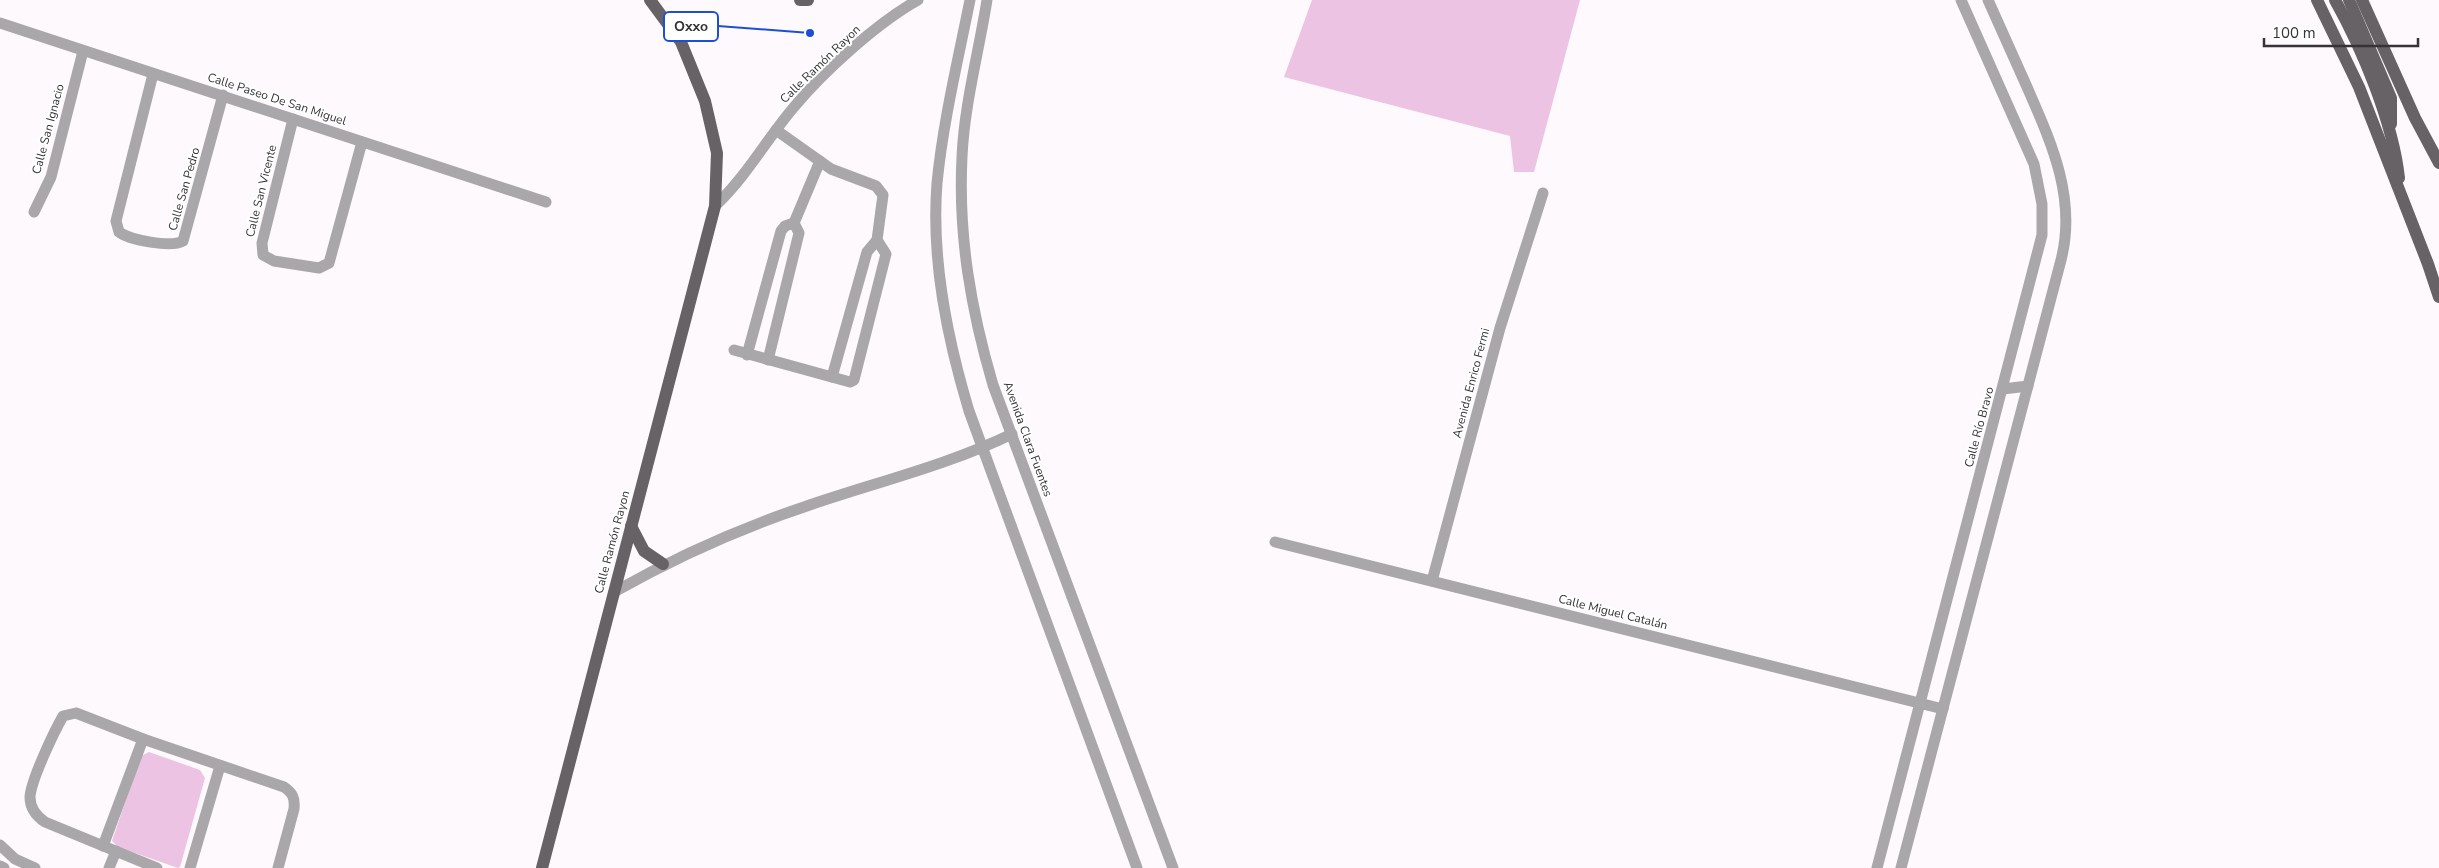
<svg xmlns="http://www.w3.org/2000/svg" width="2439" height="868" viewBox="0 0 2439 868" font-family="'Nunito Sans',sans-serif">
	<rect width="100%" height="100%" fill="#fef9fd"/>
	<g fill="#edc3e3">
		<path d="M1312,0H1580L1534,172H1514L1510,136L1284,77Z"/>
		<path d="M149,752L200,770L205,778L180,867L178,868L118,847L112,841L141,756Z"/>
	</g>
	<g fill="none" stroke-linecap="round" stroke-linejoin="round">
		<g stroke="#a9a7a9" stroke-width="11">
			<path d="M970,0C958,60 943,122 937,183C931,260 947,338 969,411L1137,868"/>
			<path d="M987,0C979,51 964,106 962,157C958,236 971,310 993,385L1173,868"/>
			<path d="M0,23L546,202"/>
			<path d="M153,74L116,221L119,232C130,240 171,248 183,241L223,95"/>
			<path d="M293,119L262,243L263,255L274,261L319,268L329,263L362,142"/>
			<path d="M776,130L831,169L876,186L883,195L877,240L867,252L832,377"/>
			<path d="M715,206C746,177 766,140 794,107C824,71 877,23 918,0"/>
			<path d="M34,212L51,177L83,51"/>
			<path d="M794,223L820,161"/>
			<path d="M734,350L850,382L854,380L886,254L877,240"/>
			<path d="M747,355L781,231L785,226L794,223"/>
			<path d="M768,360L799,233L794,223"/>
			<path d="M2003,389L2028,386"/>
			<path d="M1275,542L1943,709"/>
			<path d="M1432,581L1500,328L1543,193"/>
			<path d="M614,592C674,558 738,529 804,507C873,483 946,466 1012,434"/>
			<path d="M0,845L15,859L35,868"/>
			<path d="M103,846L143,739"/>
			<path d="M0,866L4,868"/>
			<path d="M109,868L116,851"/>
			<path d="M157,868L45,822C36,816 30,808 30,797C31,780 54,732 63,716L76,713L143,739L284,787C293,793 295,798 294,809L278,868"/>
			<path d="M190,868L220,766"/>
			<path d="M1877,868L2042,235V204L2034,164L1961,0"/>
			<path d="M1901,868L2061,260C2077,198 2051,142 2027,87C2014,58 2001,29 1988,0"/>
		</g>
		<g stroke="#666265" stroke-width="12">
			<path d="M800,0H808"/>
			<path d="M2317,0L2359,87L2428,264L2439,297"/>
			<path d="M2335,0C2362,48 2393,122 2399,178"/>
			<path d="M2349,0L2391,98V124"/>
			<path d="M2362,0L2415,118L2439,163"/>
			<path d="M631,526L644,551L663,564"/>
			<path d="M542,868L715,206L717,153L705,101L681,42L650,0"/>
		</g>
	</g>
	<g text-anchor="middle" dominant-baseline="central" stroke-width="4" stroke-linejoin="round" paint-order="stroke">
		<g font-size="12" fill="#353334" stroke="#fff">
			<text transform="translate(820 64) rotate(-44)">Calle Ramón Rayon</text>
			<text transform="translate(277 99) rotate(18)">Calle Paseo De San Miguel</text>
			<text transform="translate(48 129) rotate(-75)">Calle San Ignacio</text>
			<text transform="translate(184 189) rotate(-74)">Calle San Pedro</text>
			<text transform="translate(261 191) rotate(-76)">Calle San Vicente</text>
			<text transform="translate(1471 383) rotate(-75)">Avenida Enrico Fermi</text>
			<text transform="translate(1979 427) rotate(-75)">Calle Río Bravo</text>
			<text transform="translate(1028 439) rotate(70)">Avenida Clara Fuentes</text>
			<text transform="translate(612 542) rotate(-75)">Calle Ramón Rayon</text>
			<text transform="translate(1613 612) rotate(14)">Calle Miguel Catalán</text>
		</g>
	</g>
	<path fill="none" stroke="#1d4ed8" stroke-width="2" d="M810 33L718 26"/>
	<circle fill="#1d4ed8" stroke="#fff" stroke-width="2" cx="810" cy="33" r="5"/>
	<rect fill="#fff" stroke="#1d4ed8" stroke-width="2" x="664" y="12" width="54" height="29" rx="5"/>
	<g font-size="14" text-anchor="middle" font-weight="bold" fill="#353334">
		<text x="691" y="31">Oxxo</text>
	</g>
	<path d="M2264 38v8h154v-8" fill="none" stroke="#353334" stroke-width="2.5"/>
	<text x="2272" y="38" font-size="15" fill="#353334" stroke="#ffffff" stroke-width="4" paint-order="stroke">100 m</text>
</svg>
